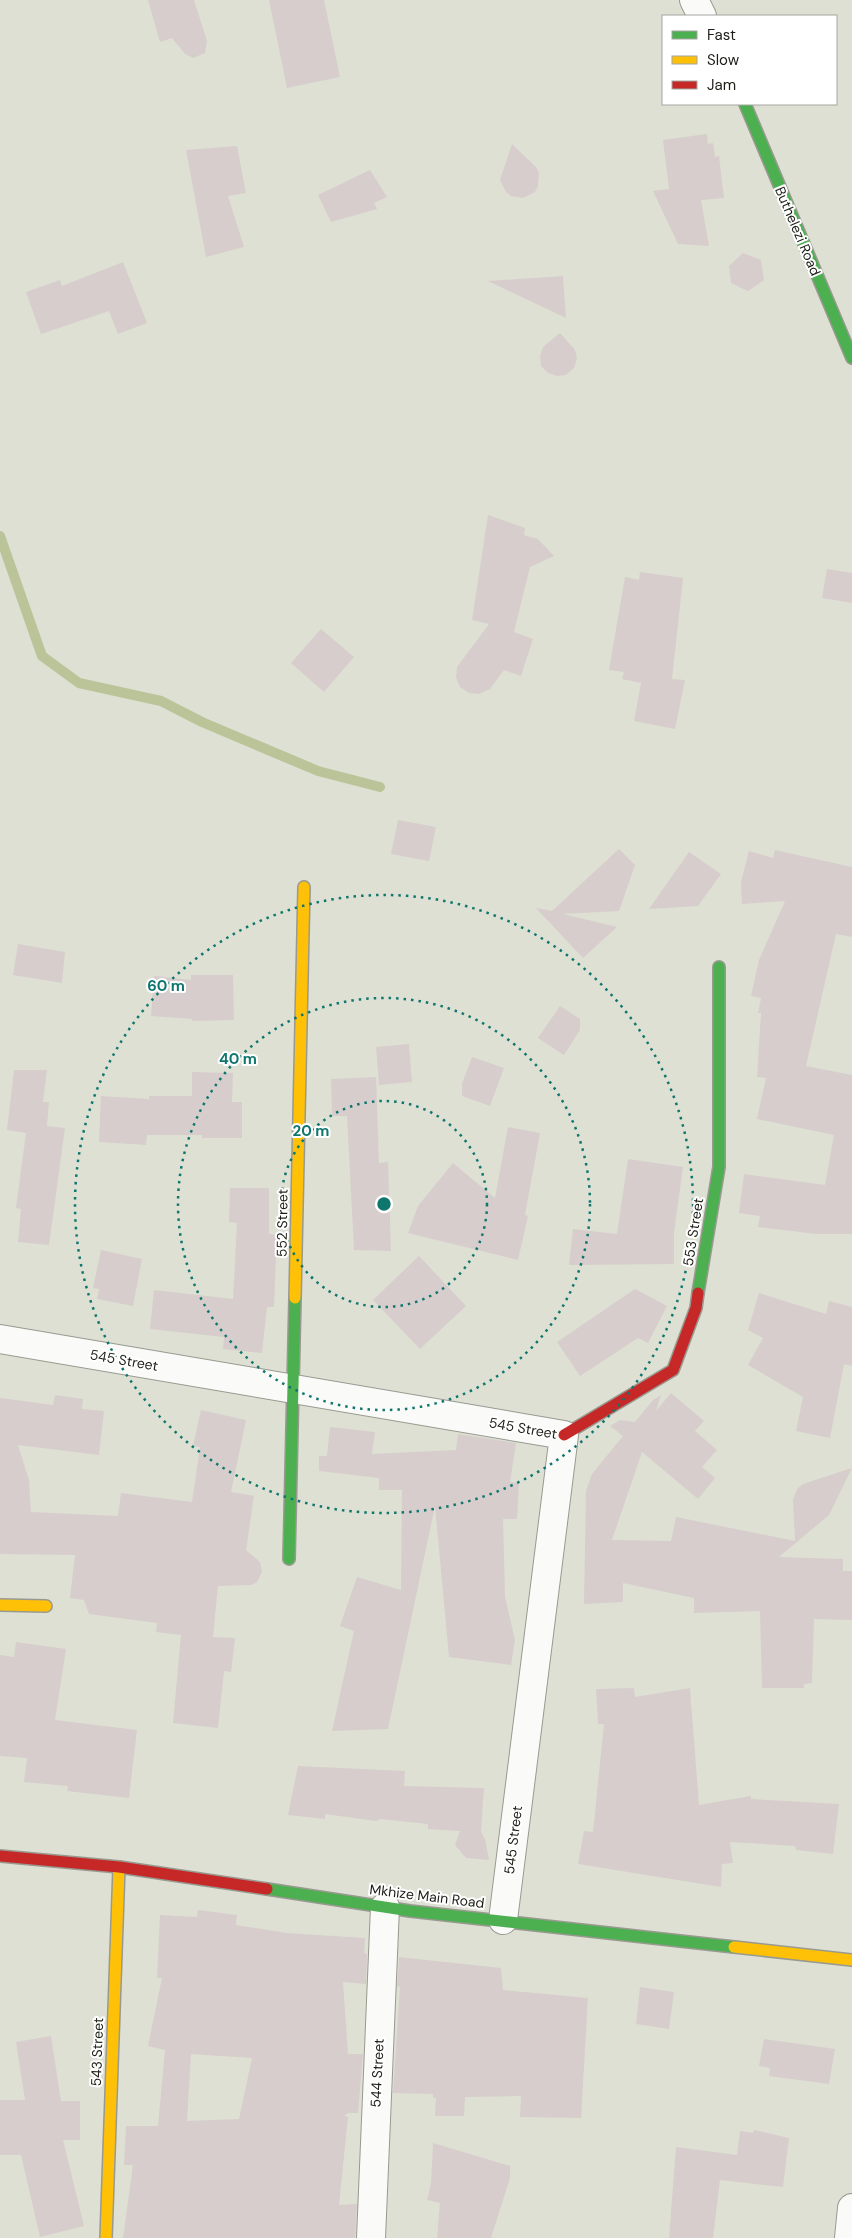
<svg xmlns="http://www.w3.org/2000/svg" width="852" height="2238" viewBox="0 0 852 2238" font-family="'DM Sans',sans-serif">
	<rect width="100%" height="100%" fill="#dee0d4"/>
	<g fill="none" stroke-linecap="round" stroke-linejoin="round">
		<path stroke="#bbc498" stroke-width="10" d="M0,536L42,656L79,683L161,701L202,722L318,771L380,787"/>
	</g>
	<g fill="#d7cdcc" fill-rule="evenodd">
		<path d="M148,0H194L207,41L205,53L193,58L185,54L172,38L160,42Z"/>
		<path d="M269,0H324L340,77L287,88Z"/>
		<path d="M707,134L708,144L713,143L715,157L719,156L724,198L701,200L709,246L678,244L653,191L669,189L663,140Z"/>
		<path d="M512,144L536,167L539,173L538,186L535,192L523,198L511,196L506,192L500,180Z"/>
		<path d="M237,146L246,193L228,196L244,247L206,257L186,150Z"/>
		<path d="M370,170L387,197L374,203L377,209L331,222L318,195Z"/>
		<path d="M743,253L761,260L764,280L748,291L731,283L729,266Z"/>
		<path d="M123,262L147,323L118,334L109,311L41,334L26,292L60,280L62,286Z"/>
		<path d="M563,276L566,318L488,281Z"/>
		<path d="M560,333L575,350L577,359L574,368L566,375L557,376L548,373L541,366L540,356L543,347Z"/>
		<path d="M488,515L525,528L524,535L538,539L554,556L530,567L514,632L533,639L521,676L504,670L490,689L479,694L469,693L460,687L456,677L457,667L489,624L472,620Z"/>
		<path d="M827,569L852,573V603L822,598Z"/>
		<path d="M640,572L683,578L672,679L685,680L675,729L634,721L641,683L622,679L624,672L609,670L625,577L639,580Z"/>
		<path d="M321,629L354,657L324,692L291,663Z"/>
		<path d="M398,820L436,827L429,861L391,854Z"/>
		<path d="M619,849L635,865L619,911L563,914L617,927L583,958L536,908L552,911Z"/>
		<path d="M775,850L852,867V937L836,934L806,1066L852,1075V1234H816L758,1227L760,1216L739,1213L744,1174L825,1185L834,1135L757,1119L766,1078L757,1077L761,1013H758L761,998L751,996L759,960L785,901L742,904L741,882L749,851L773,858Z"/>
		<path d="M689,852L721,874L698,906L649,909Z"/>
		<path d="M18,944L65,952L62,983L13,975Z"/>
		<path d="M191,975H233L234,1020L192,1021V1019L151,1016L154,976L191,980Z"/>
		<path d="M560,1006L580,1019V1030L564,1055L538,1038Z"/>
		<path d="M409,1044L412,1082L379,1085L376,1047Z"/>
		<path d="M472,1057L504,1068L490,1106L462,1096V1084Z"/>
		<path d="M14,1070H47L43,1102H49L47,1126L65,1128L49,1245L18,1242L21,1209L16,1208L26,1133L7,1130Z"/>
		<path d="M192,1072L233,1073L232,1102H242V1138H202V1135H147L146,1145L99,1142L101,1096L149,1099V1096H192Z"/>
		<path d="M376,1077L379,1163L388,1162L391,1251L354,1250L347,1116H332L331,1079Z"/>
		<path d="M508,1127L540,1133L525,1215L528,1216L518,1260L408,1233L418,1206L453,1163L495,1198Z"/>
		<path d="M628,1159L683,1167L674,1232V1264L569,1265L573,1229L617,1234Z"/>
		<path d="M230,1188H269V1234L277,1235L274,1307H267L262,1353L223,1349L224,1337L150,1329L154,1290L233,1299L237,1223L229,1222Z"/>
		<path d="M101,1250L142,1259L133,1306L97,1299L99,1289L93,1288Z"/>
		<path d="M419,1256L466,1306L420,1349L373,1300Z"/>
		<path d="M635,1289L667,1306L648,1343L638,1338L580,1376L557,1342Z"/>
		<path d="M759,1293L826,1314L829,1301L852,1307V1366L844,1364L830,1438L796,1431L803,1397L748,1365L763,1338L748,1330Z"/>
		<path d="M671,1393L704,1421L695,1431L717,1450L702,1467L715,1478L698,1499L642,1452L612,1540L671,1541L676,1517L795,1541L793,1500L797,1489L803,1484L852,1468L829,1515L779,1557L843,1559V1571H852V1620L814,1619L812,1683L804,1684V1688H762L760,1611L694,1613V1598L623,1583V1602L584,1604L586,1491L592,1474L623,1436L610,1426L620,1420L635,1422L653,1400L661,1395L656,1411Z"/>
		<path d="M55,1395L83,1399L82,1409L104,1411L99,1455L18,1445L29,1480L31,1512L118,1516L121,1493L192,1502L200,1447L193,1446L201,1410L246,1420L231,1492L254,1496L246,1550L260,1562L262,1572L257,1582L252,1585L218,1586L213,1637L235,1638L231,1672L224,1671L218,1728L173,1723L181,1635L156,1632L157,1623L89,1614L84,1600L70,1598L75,1555L0,1554V1398L53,1405Z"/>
		<path d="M330,1427L375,1432L372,1454L456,1450L458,1434L516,1443L510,1482L519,1483L517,1519H503L505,1597L515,1640L511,1665L449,1657L435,1506L388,1729L332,1731L354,1631L340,1626L357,1577L401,1590L402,1490H379V1478L319,1471V1456H327Z"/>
		<path d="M16,1642L66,1649L55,1720L137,1730L129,1798L67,1791L68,1786L24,1782L27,1758L0,1756V1655L14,1657Z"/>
		<path d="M634,1688L635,1697L690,1688L699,1805L751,1796V1799L839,1804L833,1854L796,1850L795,1846L730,1842L733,1863L722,1864L721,1887L578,1864L584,1831L593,1832L604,1724H598L596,1689Z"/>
		<path d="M298,1766L405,1771L404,1786L484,1788L481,1832L485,1839L489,1860L466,1858L455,1845L460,1831L428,1829V1824L380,1819L376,1821L325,1814V1819L288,1815Z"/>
		<path d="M198,1910L237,1915L236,1925L287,1933L365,1938L364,1953L367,1954L366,1984L343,1982L348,2054H363L358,2113H348L344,2116L348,2117L339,2205L357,2204L355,2238H123L133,2165H124L126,2126H158L165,2050L148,2046L162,1978H157L160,1915L197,1917ZM191,2054L252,2058L239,2119L187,2121Z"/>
		<path d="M399,1957L501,1968L503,1990L588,1998L581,2118L520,2117L521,2096L465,2097L464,2116H435L436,2098H433V2094L393,2093L400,1987L397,1986Z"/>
		<path d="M640,1987L674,1992L669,2029L636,2024Z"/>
		<path d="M51,2036L61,2101H80V2140H63L84,2226L40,2237L21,2155H0V2100H25L16,2042Z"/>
		<path d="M764,2039L835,2049L829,2084L769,2076L770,2068L759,2066Z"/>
		<path d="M754,2130L789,2138L783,2187L720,2180L713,2238H669L676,2147L737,2155L740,2131L753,2133Z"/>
		<path d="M433,2143L510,2166V2178L491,2238H437L440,2203L427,2200L431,2183Z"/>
	</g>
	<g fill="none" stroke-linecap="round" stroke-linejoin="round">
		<defs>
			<g id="street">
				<path d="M694,0L702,16"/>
				<path d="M0,1339L564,1435L503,1920"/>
				<path d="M371,2238L385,1907"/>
				<path d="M849,2238L852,2208"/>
			</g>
			<g id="fast">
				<path d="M745,104L852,358"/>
				<path d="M698,1293L719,1167V967"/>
				<path d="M289,1559L295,1298"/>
				<path d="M267,1889L410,1911L734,1947"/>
			</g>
			<g id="slow">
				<path d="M295,1298L304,887"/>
				<path d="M0,1605L46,1606"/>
				<path d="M734,1947L852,1960"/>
				<path d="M106,2238L119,1867"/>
			</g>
			<g id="jam">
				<path d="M564,1435L673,1370L696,1308L698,1293"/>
				<path d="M0,1856L119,1867L267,1889"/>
			</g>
		</defs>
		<use href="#street" stroke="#989a90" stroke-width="30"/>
		<use href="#fast" stroke="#989a90" stroke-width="14"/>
		<use href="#slow" stroke="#989a90" stroke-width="14"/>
		<use href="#jam" stroke="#989a90" stroke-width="14"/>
		<use href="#street" stroke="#fafaf9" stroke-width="28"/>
		<use href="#fast" stroke="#4caf50" stroke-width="11"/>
		<use href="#slow" stroke="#ffc107" stroke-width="11"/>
		<use href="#jam" stroke="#c62828" stroke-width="11"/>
	</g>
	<g fill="none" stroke="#0f766e" stroke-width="2.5" stroke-dasharray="2.5 5">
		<circle cx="384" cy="1204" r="103"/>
		<circle cx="384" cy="1204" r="206"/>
		<circle cx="384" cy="1204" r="309"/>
	</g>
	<g text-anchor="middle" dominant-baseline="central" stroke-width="4" stroke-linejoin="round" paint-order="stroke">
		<g font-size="14" fill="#1c1e15" stroke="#fff">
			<text transform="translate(798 231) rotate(67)">Buthelezi Road</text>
			<text transform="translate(282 1223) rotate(-89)">552 Street</text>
			<text transform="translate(693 1232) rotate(-81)">553 Street</text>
			<text transform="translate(124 1360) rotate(10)">545 Street</text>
			<text transform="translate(523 1428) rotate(10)">545 Street</text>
			<text transform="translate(513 1840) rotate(-83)">545 Street</text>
			<text transform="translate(427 1896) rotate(7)">Mkhize Main Road</text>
			<text transform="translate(97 2052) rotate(-88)">543 Street</text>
			<text transform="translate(377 2073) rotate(-87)">544 Street</text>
		</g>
	</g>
	<circle cx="384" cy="1204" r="8" fill="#0f766e" stroke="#fff" stroke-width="2.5"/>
	<g font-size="15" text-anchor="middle" font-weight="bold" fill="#0f766e" stroke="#fff" stroke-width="4" stroke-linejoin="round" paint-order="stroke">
		<text x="166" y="991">60 m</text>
		<text x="238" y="1064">40 m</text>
		<text x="311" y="1136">20 m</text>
	</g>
	<rect x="662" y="15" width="175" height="90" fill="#ffffff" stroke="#a4a5a1"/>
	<rect x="672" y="31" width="25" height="8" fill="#4caf50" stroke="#a4a5a1"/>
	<text x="707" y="40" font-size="15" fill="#1c1e15">Fast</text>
	<rect x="672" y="56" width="25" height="8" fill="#ffc107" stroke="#a4a5a1"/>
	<text x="707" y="65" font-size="15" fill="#1c1e15">Slow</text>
	<rect x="672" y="81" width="25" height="8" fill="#c62828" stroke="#a4a5a1"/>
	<text x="707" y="90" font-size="15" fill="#1c1e15">Jam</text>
</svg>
